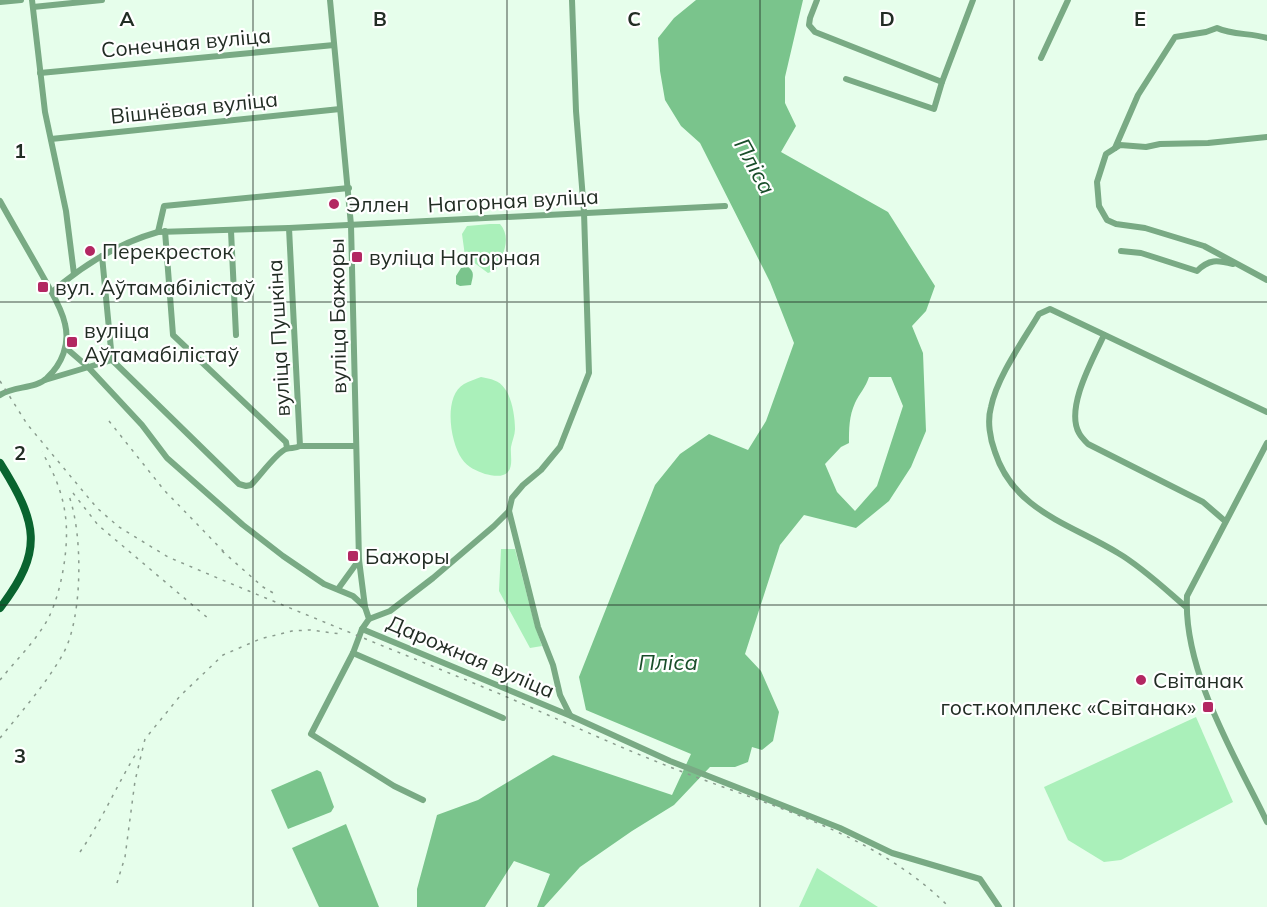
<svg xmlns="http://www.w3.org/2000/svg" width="1267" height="907" viewBox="0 0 1267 907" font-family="Mulish,sans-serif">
	<rect width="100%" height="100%" fill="#e6feeb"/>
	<g fill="#aaf0ba">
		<path d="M490,224H500C512,238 503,255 496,270L488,273L465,256L462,234L467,226Z"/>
		<path d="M481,377C491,379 499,380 505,389C512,398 515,417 515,429C515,435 512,441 511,447C510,456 515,471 503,475C498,477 490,475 485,474C477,471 467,467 462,459C450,442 443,396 464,384C469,381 476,379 481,377Z"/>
		<path d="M501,549H515L535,626L542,646L530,648L499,591Z"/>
		<path d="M1196,717L1233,802L1121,860L1104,862L1068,840L1044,787Z"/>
		<path d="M817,868L878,907H799Z"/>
	</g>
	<g fill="#7ac48c" fill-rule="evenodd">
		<path d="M696,0H803L785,77V103L796,126L781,152L888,212L935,286L926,311L912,326L923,353L926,431L911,467L889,501L856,528L804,515L780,545L745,654L761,671L779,712L773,741L762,750L752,747L748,762L735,767H710L674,805L632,831L580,867L544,907H537L550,874L514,861L485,907H417V889L437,815L478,800L553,755L672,795L691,754L586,710L579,677L655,485L680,454L709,434L748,450L766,421L794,343L770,282L700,143L681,126L665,100L660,71L658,38L674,18ZM869,377H891L903,406L877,486L855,511L837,492L825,464L841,447L849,443C849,429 849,416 855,403C859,394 866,387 869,377Z"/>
		<path d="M468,267C475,272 473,276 471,285L460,286L456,284V276L461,268Z"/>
		<path d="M317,770L321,772L334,807L331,812L288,829L271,790Z"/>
		<path d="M346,824L379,907H319L292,848Z"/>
	</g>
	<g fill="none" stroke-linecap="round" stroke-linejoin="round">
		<g stroke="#79aa84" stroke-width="6">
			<path d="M32,0L45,112L66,211L74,274"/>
			<path d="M330,0L351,225L359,560L365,607"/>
			<path d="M817,0L810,18L809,25L815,32L942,82"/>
			<path d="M0,2L21,0"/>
			<path d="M33,7L102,0"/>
			<path d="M1041,58L1068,0"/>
			<path d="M40,73L334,45"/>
			<path d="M846,79L934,109L942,82L973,0"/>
			<path d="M1267,137L1208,143L1160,144L1146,147L1120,145L1106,154L1097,182L1099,206L1107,220L1116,224L1145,228L1204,246L1267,280"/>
			<path d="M51,139L340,109"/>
			<path d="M1115,148L1138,95L1175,37L1206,32L1217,28C1232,35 1251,33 1267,38"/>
			<path d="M0,201C15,228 31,255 46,282C53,295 62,309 65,324C70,344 62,364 47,378C36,389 13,386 0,395"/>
			<path d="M289,228L300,446"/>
			<path d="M165,231L173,335L286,442L287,448"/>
			<path d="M231,231L236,335"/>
			<path d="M158,232L164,206L349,188"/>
			<path d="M1121,251L1141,253L1197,271C1209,259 1217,260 1233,264"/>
			<path d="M102,256L112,360L239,484L246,486L251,485C259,477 277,452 286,449C291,447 295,449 300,446H355"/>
			<path d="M52,292C82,266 119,243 158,232L289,228L725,206"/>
			<path d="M1104,335C1093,359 1065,408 1079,433C1081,437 1085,441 1088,444L1203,502L1225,521"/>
			<path d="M66,348L88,367L142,425L167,458L243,525L283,556L324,584L353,596L365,607L369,619L362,629L571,716L670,761L840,828L892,853L980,879L999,907"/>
			<path d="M45,380L112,360"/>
			<path d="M1267,443L1187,596C1183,671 1235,756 1267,822"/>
			<path d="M509,511L538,627L553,665L560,695L570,715"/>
			<path d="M338,589L359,560"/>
			<path d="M1186,607C1165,589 1142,567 1118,553C1071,524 1014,511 995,452C990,439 987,421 991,407C997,377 1023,341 1039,314L1050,309L1267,412"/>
			<path d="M369,619L390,611L433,578L494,526L509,511L512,498L523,485L541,470L560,447L589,373L584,212L576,111L572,0"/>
			<path d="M362,629L353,653L311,734L394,786L423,800"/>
			<path d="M353,653L503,718"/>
		</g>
		<path stroke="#09642f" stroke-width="8" d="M0,463C37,522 45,550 0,608"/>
		<g stroke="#8a9c8e" stroke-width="1.5" stroke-dasharray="3 6" stroke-linecap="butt">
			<path d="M0,381L27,424L97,508L119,527L168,557C278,604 389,648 500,694C558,719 616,746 675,769C769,806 876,833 949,907"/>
			<path d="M109,421L164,490L227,555"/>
			<path d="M73,493L98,525L209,619"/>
			<path d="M222,551L263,587L275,594"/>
			<path d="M0,680C16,660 37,640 49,617C62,590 70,543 65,513C62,491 53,471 42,452"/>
			<path d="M0,738C22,711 46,684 63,654C83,618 83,534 69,496"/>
			<path d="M80,852C103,819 118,782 139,749"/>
			<path d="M117,883L125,857L135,781L145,739L180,696L223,655L260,639L292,631L310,630L341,634"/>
		</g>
	</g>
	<path fill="none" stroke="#222d24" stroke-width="1.5" stroke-opacity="0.55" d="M253,0V907M507,0V907M760,0V907M1014,0V907M0,302H1267M0,605H1267"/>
	<g fill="#b32762" stroke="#fff" stroke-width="2">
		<circle cx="334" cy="204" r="6"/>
		<circle cx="90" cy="251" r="6"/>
		<rect x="351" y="251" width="12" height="12" rx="3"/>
		<rect x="37" y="281" width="12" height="12" rx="3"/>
		<rect x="66" y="336" width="12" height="12" rx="3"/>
		<rect x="347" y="550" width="12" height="12" rx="3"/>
		<circle cx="1141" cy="680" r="6"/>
		<rect x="1202" y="701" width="12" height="12" rx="3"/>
	</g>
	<g text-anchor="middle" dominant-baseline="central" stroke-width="4.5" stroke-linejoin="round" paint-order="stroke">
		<g font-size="21" fill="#222d24" stroke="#fff">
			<text transform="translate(186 42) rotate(-5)">Сонечная вуліца</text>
			<text transform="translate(194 107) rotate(-6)">Вішнёвая вуліца</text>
			<text transform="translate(513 200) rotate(-3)">Нагорная вуліца</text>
			<text transform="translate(337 316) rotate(-91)">вуліца Бажоры</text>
			<text transform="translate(278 338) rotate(-93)">вуліца Пушкіна</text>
			<text transform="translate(471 656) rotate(23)">Дарожная вуліца</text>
		</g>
		<g font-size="21" fill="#222d24" stroke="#fff" text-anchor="start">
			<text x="346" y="204">Эллен</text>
			<text x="102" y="251">Перекресток</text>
			<text x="369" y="257">вуліца Нагорная</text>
			<text x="55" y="287">вул. Аўтамабілістаў</text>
			<text x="84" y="330">вуліца<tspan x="84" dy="24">Аўтамабілістаў</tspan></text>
			<text x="365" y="556">Бажоры</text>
			<text x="1153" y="680">Світанак</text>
			<text x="1196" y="707" text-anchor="end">гост.комплекс «Світанак»</text>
		</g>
		<g font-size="22" font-style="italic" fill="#194e2a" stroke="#fff">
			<text transform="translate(755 166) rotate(61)">Пліса</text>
			<text x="668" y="662">Пліса</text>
		</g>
	</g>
	<g font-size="20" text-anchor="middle" font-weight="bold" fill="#222d24" stroke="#fff" stroke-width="4.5" stroke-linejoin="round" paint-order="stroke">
		<text x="127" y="26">A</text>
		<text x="380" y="26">B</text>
		<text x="634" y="26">C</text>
		<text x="887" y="26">D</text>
		<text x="1140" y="26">E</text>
		<text x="20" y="158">1</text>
		<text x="20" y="460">2</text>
		<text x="20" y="763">3</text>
	</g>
</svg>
